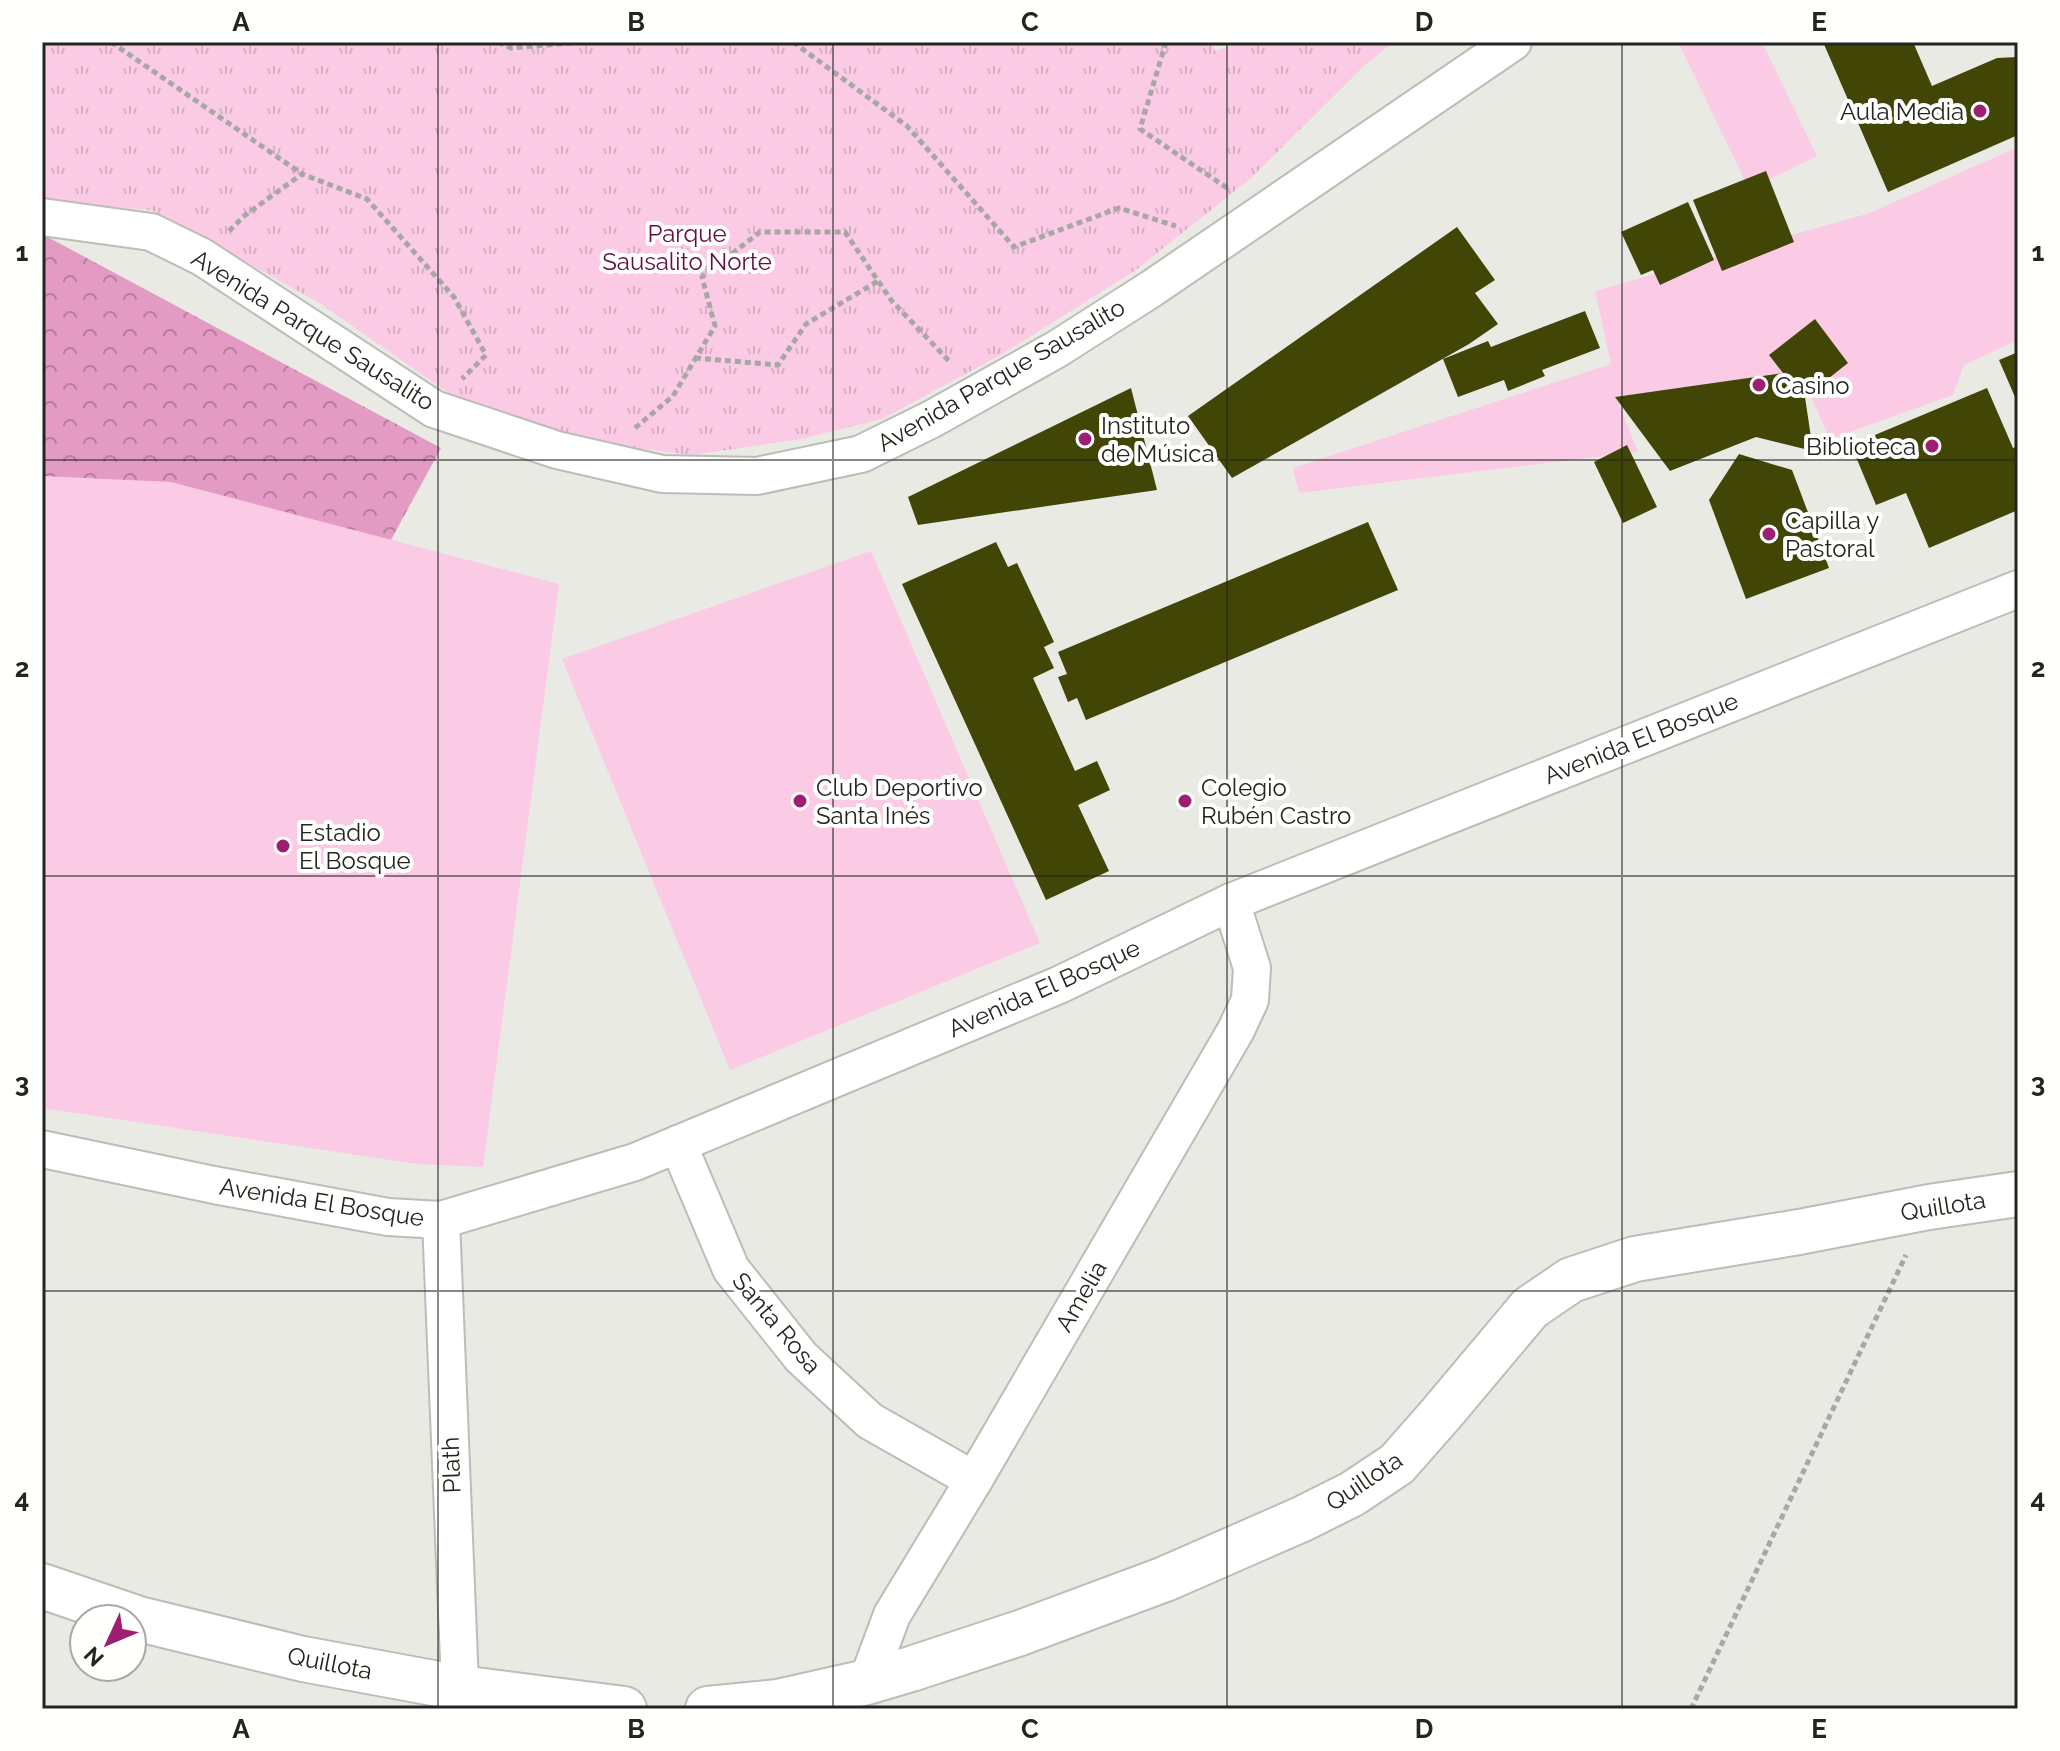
<svg xmlns="http://www.w3.org/2000/svg" width="2060" height="1751" viewBox="0 0 2060 1751" font-family="Raleway,sans-serif">
	<defs>
		<pattern id="grass-tufts" width="24" height="20" patternUnits="userSpaceOnUse" patternTransform="scale(2)"><rect width="24" height="20" fill="#fbcbe5"/><path d="M3 7l-1-3M5 7V3M7 7l1-3M15 17l-1-3M17 17v-4M19 17l1-3" fill="none" stroke="#d7aec4"/></pattern>
		<pattern id="forest-crowns" width="20" height="18" patternUnits="userSpaceOnUse" patternTransform="scale(2)"><rect width="20" height="18" fill="#e39ac3"/><path d="M2 6a3 3 0 1 1 6 0M12 15a3 3 0 1 1 6 0" fill="none" stroke="#b87d9e"/></pattern>
	</defs>
	<rect width="100%" height="100%" fill="#e9eae4"/>
	<path fill="url(#grass-tufts)" d="M42,42H1212L1215,51L1243,42H1393L1364,66L1252,177L1136,270L1004,353L882,419L801,439L693,455L560,439L447,392L318,302L151,210L42,202Z"/>
	<path fill="url(#forest-crowns)" d="M42,234L441,448L362,593L42,529Z"/>
	<g fill="#fbcbe5">
		<path d="M1683,42H1762L1817,156L1749,189L1679,44Z"/>
		<path d="M2018,147V340L1964,365L1953,395L1830,439L1803,379L1616,396L1638,452L1299,493L1293,468L1611,364L1595,291L1870,213Z"/>
		<path d="M42,476L171,482L559,584L483,1167L417,1164L42,1108Z"/>
		<path d="M871,551L1040,943L730,1070L562,659Z"/>
	</g>
	<g fill="#414505">
		<path d="M1823,42H1913L1932,86L1997,58L2018,57V135L1888,192Z"/>
		<path d="M1766,171L1794,242L1722,271L1693,200Z"/>
		<path d="M1688,202L1714,260L1660,285L1653,270L1641,275L1621,232Z"/>
		<path d="M1457,227L1495,280L1475,293L1498,324L1469,344L1232,478L1188,416Z"/>
		<path d="M1585,311L1600,348L1542,370L1545,376L1508,391L1504,380L1458,397L1443,359L1488,341L1491,347Z"/>
		<path d="M1815,319L1848,363L1805,397L1813,451L1756,437L1670,471L1615,397L1783,373L1769,355Z"/>
		<path d="M2018,352V404L1999,360Z"/>
		<path d="M1131,388L1157,490L918,525L908,497Z"/>
		<path d="M1987,388L2013,448L2018,446V510L1929,548L1906,493L1876,505L1851,445Z"/>
		<path d="M1627,445L1657,507L1623,523L1594,462Z"/>
		<path d="M1739,454L1792,470L1829,568L1746,599L1709,500Z"/>
		<path d="M1368,522L1398,590L1086,720L1077,698L1068,702L1058,677L1067,674L1058,652Z"/>
		<path d="M996,542L1008,567L1017,563L1054,642L1044,647L1054,668L1033,678L1075,771L1097,761L1110,790L1078,805L1109,871L1046,900L902,584Z"/>
	</g>
	<g fill="none" stroke-linecap="round" stroke-linejoin="round">
		<defs>
			<g id="street">
				<path d="M42,217L151,232L202,257L434,409L557,450L662,474L757,476L861,454L932,419L1057,349L1151,289L1513,42"/>
				<path d="M678,1144L731,1269L801,1357L870,1421L974,1480"/>
				<path d="M42,1149L214,1185L388,1217L441,1220L635,1162L1059,985L1231,902L2018,589"/>
				<path d="M441,1220L461,1709"/>
				<path d="M867,1682L892,1615L974,1480L1236,1030L1250,1000L1252,968L1231,902"/>
			</g>
			<g id="secondary">
				<path d="M42,1586L139,1619L303,1659L460,1688L624,1709"/>
				<path d="M708,1709L778,1702L867,1682L911,1669L1020,1633L1165,1579L1302,1519L1352,1494L1397,1464L1441,1414L1530,1308L1571,1280L1635,1259L1799,1232L1929,1207L2018,1194"/>
			</g>
		</defs>
		<use href="#street" stroke="#bcbdb7" stroke-width="40"/>
		<use href="#secondary" stroke="#bcbdb7" stroke-width="48"/>
		<g stroke="#a7a8a3" stroke-width="5" stroke-dasharray="6 4" stroke-linecap="butt">
			<path d="M111,42L302,174"/>
			<path d="M498,42L511,48L580,42"/>
			<path d="M793,42L907,126L1014,247L1119,208L1176,226"/>
			<path d="M1166,42L1140,129L1230,190"/>
			<path d="M229,231L244,216L302,174L367,199L454,297L486,355L462,379"/>
			<path d="M695,358L778,365L806,324L878,281"/>
			<path d="M635,428L673,396L715,326L702,277L760,232H845L891,300L951,363"/>
			<path d="M1691,1709L1906,1255"/>
		</g>
		<use href="#street" stroke="#fff" stroke-width="36"/>
		<use href="#secondary" stroke="#fff" stroke-width="44"/>
	</g>
	<path fill="none" stroke="#242522" stroke-width="2" stroke-opacity="0.55" d="M438,42V1709M833,42V1709M1227,42V1709M1622,42V1709M42,460H2018M42,876H2018M42,1291H2018"/>
	<g fill="#9d1e73" stroke="#fffffe" stroke-width="3">
		<circle cx="1980" cy="111" r="8"/>
		<circle cx="1759" cy="385" r="8"/>
		<circle cx="1085" cy="439" r="8"/>
		<circle cx="1932" cy="446" r="8"/>
		<circle cx="1769" cy="534" r="8"/>
		<circle cx="800" cy="801" r="8"/>
		<circle cx="1185" cy="801" r="8"/>
		<circle cx="283" cy="846" r="8"/>
	</g>
	<g text-anchor="middle" dominant-baseline="central" stroke-width="8" stroke-linejoin="round" paint-order="stroke">
		<g font-size="24" fill="#242522" stroke="#fffffe" text-anchor="start">
			<text x="1964" y="111" text-anchor="end">Aula Media</text>
			<text x="1775" y="385">Casino</text>
			<text x="1101" y="425">Instituto<tspan x="1101" dy="28">de Música</tspan></text>
			<text x="1916" y="446" text-anchor="end">Biblioteca</text>
			<text x="1785" y="520">Capilla y<tspan x="1785" dy="28">Pastoral</tspan></text>
			<text x="816" y="787">Club Deportivo<tspan x="816" dy="28">Santa Inés</tspan></text>
			<text x="1201" y="787">Colegio<tspan x="1201" dy="28">Rubén Castro</tspan></text>
			<text x="299" y="832">Estadio<tspan x="299" dy="28">El Bosque</tspan></text>
		</g>
		<g font-size="24" fill="#630d47" stroke="#fffffe">
			<text x="687" y="233">Parque<tspan x="687" dy="28">Sausalito Norte</tspan></text>
		</g>
		<g font-size="24" fill="#242522" stroke="#fffffe">
			<text transform="translate(313 330) rotate(32)">Avenida Parque Sausalito</text>
			<text transform="translate(1001 375) rotate(-30)">Avenida Parque Sausalito</text>
			<text transform="translate(1641 738) rotate(-22)">Avenida El Bosque</text>
			<text transform="translate(1044 988) rotate(-24)">Avenida El Bosque</text>
			<text transform="translate(322 1202) rotate(9)">Avenida El Bosque</text>
			<text transform="translate(1943 1206) rotate(-9)">Quillota</text>
			<text transform="translate(1081 1296) rotate(-60)">Amelia</text>
			<text transform="translate(777 1323) rotate(50)">Santa Rosa</text>
			<text transform="translate(451 1465) rotate(-92)">Plath</text>
			<text transform="translate(1364 1481) rotate(-34)">Quillota</text>
			<text transform="translate(330 1663) rotate(11)">Quillota</text>
		</g>
	</g>
	<rect width="2060" height="1751" fill="none" stroke="#fffffe" stroke-width="88"/>
	<g transform="translate(108 1643) rotate(226)"><circle r="38" fill="#fffffe" stroke="#a7a8a6" stroke-width="2"/>
	<path d="M0-6L14 30L0 20L-14 30Z" fill="#9d1e73"/>
	<text y="-12" font-size="22" font-weight="bold" text-anchor="middle" fill="#242522">N</text>
	</g>
	<rect x="44" y="44" width="1972" height="1663" fill="none" stroke="#242522" stroke-width="3"/>
	<g font-size="26" text-anchor="middle" font-weight="bold" fill="#242522">
		<text x="241" y="31">A</text>
		<text x="636" y="31">B</text>
		<text x="1030" y="31">C</text>
		<text x="1424" y="31">D</text>
		<text x="1819" y="31">E</text>
		<text x="22" y="261">1</text>
		<text x="2038" y="261">1</text>
		<text x="22" y="677">2</text>
		<text x="2038" y="677">2</text>
		<text x="22" y="1092">3</text>
		<text x="2038" y="1092">3</text>
		<text x="22" y="1508">4</text>
		<text x="2038" y="1508">4</text>
		<text x="241" y="1738">A</text>
		<text x="636" y="1738">B</text>
		<text x="1030" y="1738">C</text>
		<text x="1424" y="1738">D</text>
		<text x="1819" y="1738">E</text>
	</g>
</svg>
